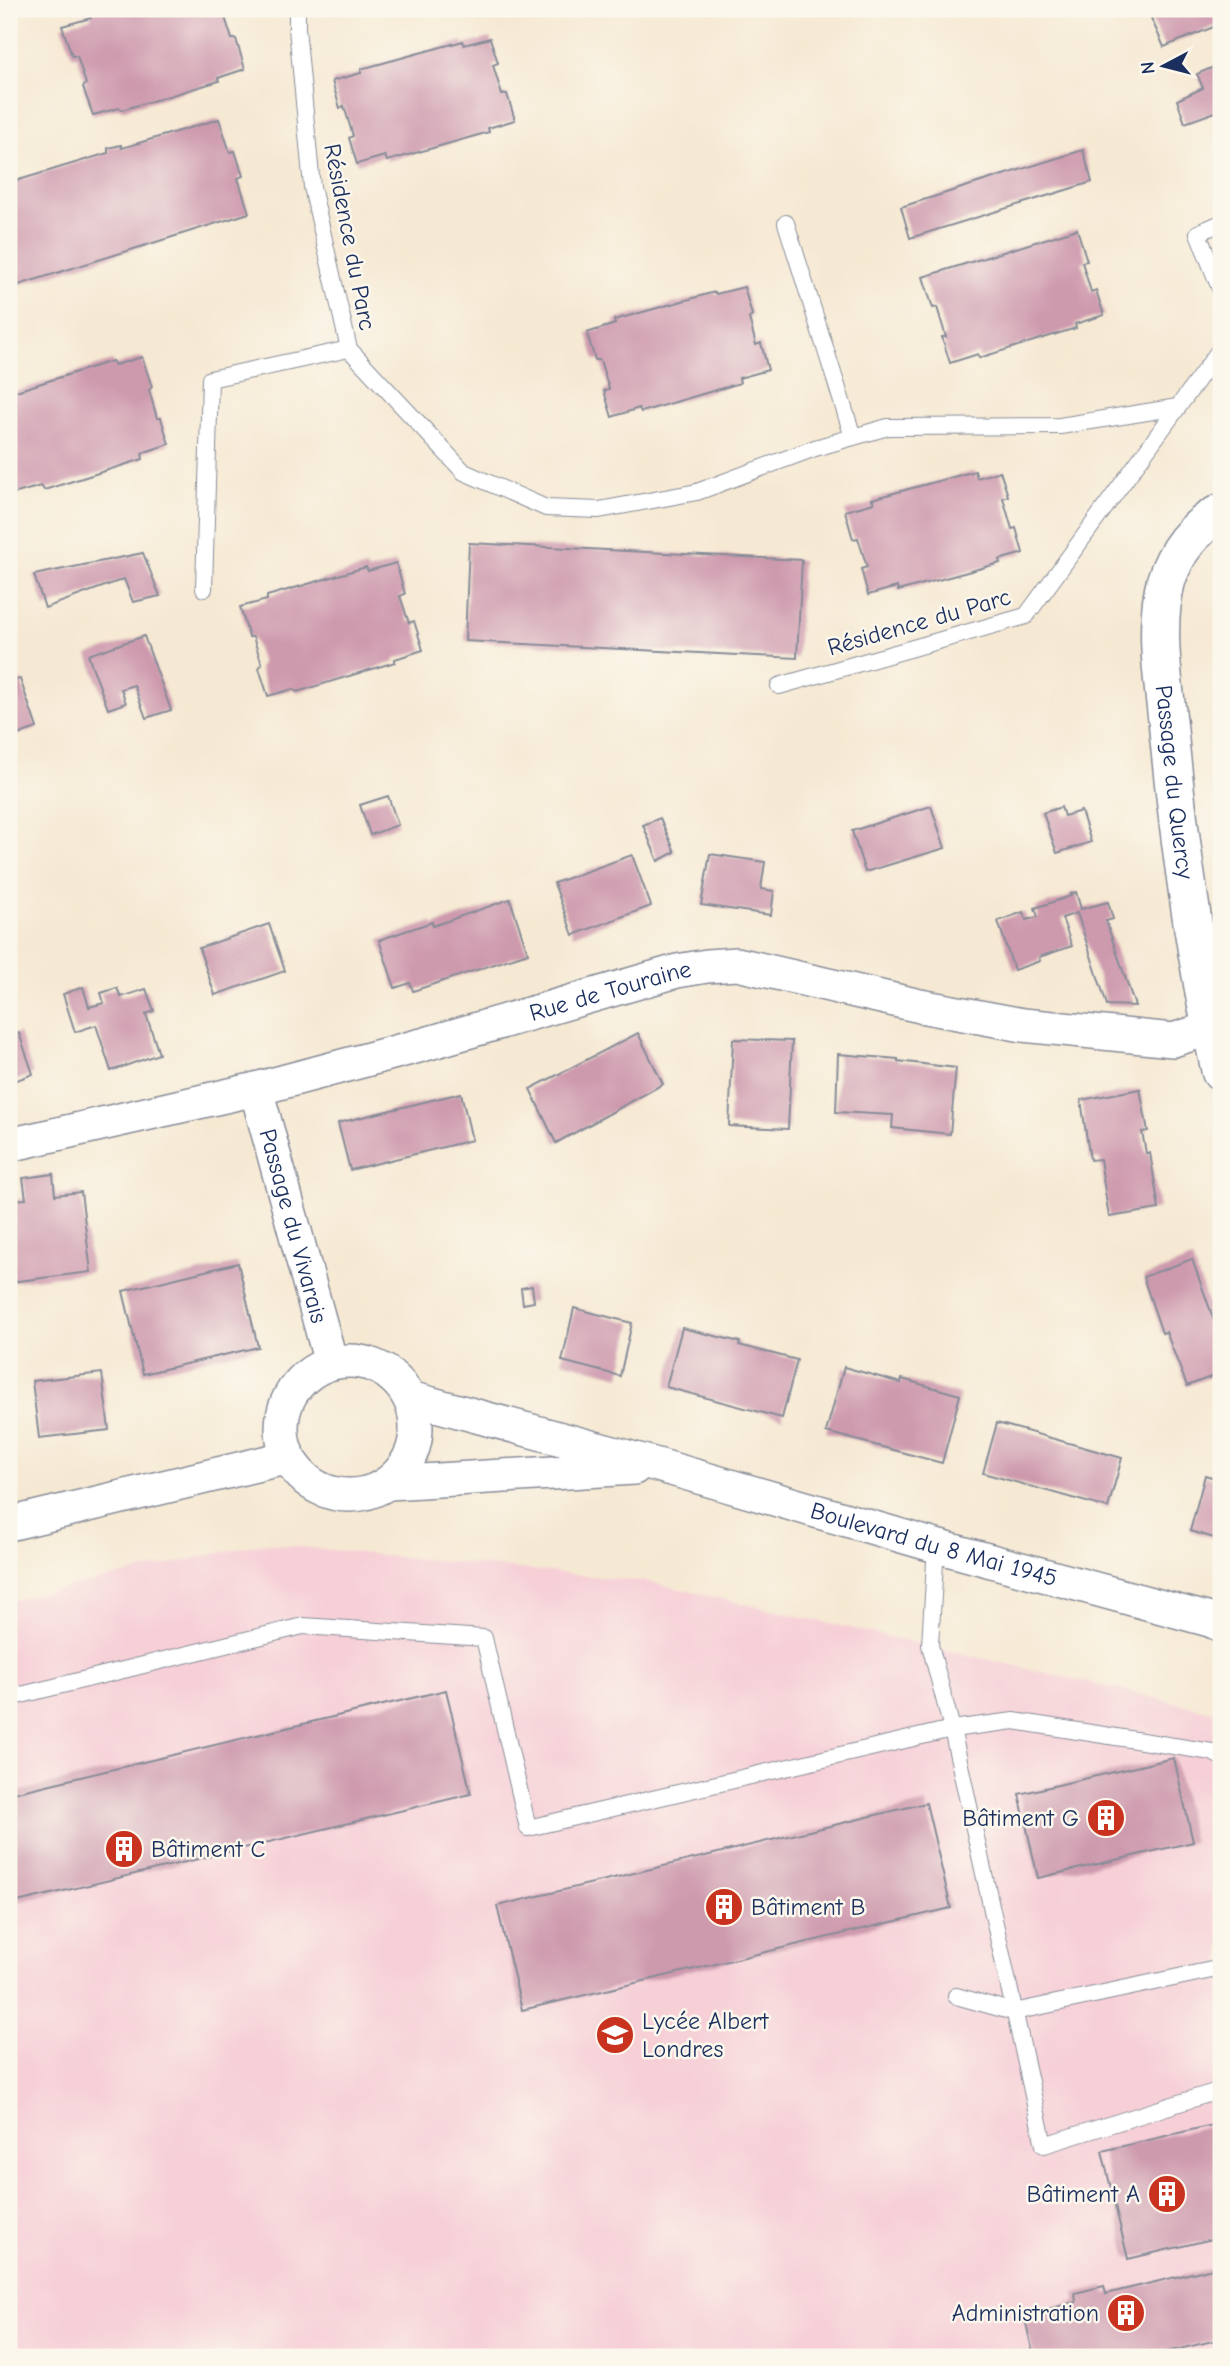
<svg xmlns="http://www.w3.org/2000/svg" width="1230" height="2366" viewBox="0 0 1230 2366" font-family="'Comic Neue',sans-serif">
	<rect width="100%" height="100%" fill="#fbf7ec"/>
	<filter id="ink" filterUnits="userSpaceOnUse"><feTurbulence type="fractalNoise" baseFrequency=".0143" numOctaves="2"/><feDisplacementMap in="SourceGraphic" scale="14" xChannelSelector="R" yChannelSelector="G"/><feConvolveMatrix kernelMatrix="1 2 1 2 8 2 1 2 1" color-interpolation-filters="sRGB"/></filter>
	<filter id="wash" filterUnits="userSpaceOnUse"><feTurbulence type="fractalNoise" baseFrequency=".00686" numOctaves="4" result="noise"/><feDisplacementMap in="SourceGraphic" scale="28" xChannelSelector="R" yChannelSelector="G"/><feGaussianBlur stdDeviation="1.57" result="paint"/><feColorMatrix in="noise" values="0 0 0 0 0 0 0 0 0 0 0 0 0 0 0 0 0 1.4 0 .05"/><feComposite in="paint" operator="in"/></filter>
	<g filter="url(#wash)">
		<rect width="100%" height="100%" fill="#f6e9d3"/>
		<path fill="#f6cfd7" d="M263,1543L649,1582L1221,1713V2357H9V1601Z"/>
		<g id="blocks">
			<g fill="#cd99ad">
				<path d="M103,9H227L223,11L232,39H236L245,69L218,78L219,81L122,110L119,108L93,115L83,87L86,84L77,56H72L62,26L91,18L90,13Z"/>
				<path d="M1147,9H1221V24L1164,47Z"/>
				<path d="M490,38L498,63L493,65L502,95L507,94L515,120L488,128L489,132L387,161L385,156L357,164L349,138L353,136L344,106L340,108L332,81L361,73V69L463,41L464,45Z"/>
				<path d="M1221,64V110L1185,123L1177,100L1203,88L1197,74Z"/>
				<path d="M219,119L230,152L235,151L243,176L238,178L249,213L9,288V183L108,153V148L121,145L122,148Z"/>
				<path d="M1083,150L1092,182L910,238L901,207Z"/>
				<path d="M1077,229L1087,261L1082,262L1091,292L1096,290L1104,315L1075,324L1076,328L979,358L978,354L950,363L942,337H946L937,307L933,308L923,277Z"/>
				<path d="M744,287L752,315L749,318L756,345L761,343L768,370L739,378L740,383L641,412L639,408L612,417L604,391L609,389L600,360H595L587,333L615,324L614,320L715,292L716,294Z"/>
				<path d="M142,357L152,387L149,390L157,418H161L169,444L142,453L143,459L44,490L41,486L13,494L9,481V397L14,395L13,392L112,361L115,365Z"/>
				<path d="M975,471L977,478L1000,471L1008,496L1003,498L1012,529L1016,528L1023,553L999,560L1000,563L898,591L897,587L868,595L861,569L867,567L858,538L853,539L845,511L874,503L872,499Z"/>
				<path d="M469,543L802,560L797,658L465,641Z"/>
				<path d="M143,553L160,596L133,602L124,579L45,608L34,575Z"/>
				<path d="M396,563L405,594L400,596L409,623L414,621L423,650L395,659V662L297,692L293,689L268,696L259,668L262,664L253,637H249L240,607L267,600V596L366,567L368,571Z"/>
				<path d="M144,636L171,710L146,718L134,685L121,689L126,703L108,709L88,655Z"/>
				<path d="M20,679L37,728L9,738V682Z"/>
				<path d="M388,796L398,825L370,835L360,805Z"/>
				<path d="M931,806L945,848L865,872L852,831Z"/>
				<path d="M1061,807L1064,816L1081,811L1091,842L1057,853L1043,813Z"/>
				<path d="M660,818L675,852L658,861L643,825Z"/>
				<path d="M710,854L765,862L761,889L774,891L771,915L701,905Z"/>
				<path d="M632,855L651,906L573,935L554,883Z"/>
				<path d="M1076,892L1081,909L1108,902L1113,919L1106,921L1135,1006L1107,1005L1077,913L1062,918L1072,946L1039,957L1040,961L1014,970L998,921L1023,912L1026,920L1038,917L1035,908L1071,896L1070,894Z"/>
				<path d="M510,899L528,953L413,991L410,983L395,988L379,940L432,922L433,926Z"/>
				<path d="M269,924L285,971L215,995L199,948Z"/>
				<path d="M83,987L89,1007L104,1003L101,993L117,988L121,997L146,989L154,1011L146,1014L159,1054L111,1071L96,1025L75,1032L63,994Z"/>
				<path d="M19,1033L33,1074L9,1083V1037Z"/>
				<path d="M638,1033L663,1084L556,1143L530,1089Z"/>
				<path d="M733,1039L792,1041L788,1129L729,1126Z"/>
				<path d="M838,1054L898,1059V1061L956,1068L950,1134L892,1128L893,1115L836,1112Z"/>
				<path d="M1140,1089L1148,1131L1142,1132L1146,1153H1150L1159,1209L1109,1217L1100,1159L1090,1160L1081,1100Z"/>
				<path d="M461,1093L472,1140L350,1170L338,1123Z"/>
				<path d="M53,1174L55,1195L81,1192L91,1272L10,1282L9,1200L26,1199L23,1178Z"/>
				<path d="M1192,1259L1221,1340V1373L1187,1386L1166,1332L1162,1333L1143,1277Z"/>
				<path d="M238,1263L258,1347L143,1374L123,1291Z"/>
				<path d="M532,1286L534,1302L523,1304L521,1288Z"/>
				<path d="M574,1308L632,1323L620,1376L562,1361Z"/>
				<path d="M682,1328L740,1342L739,1345L797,1360L782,1418L666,1387Z"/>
				<path d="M844,1367L901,1383L902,1379L960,1395L942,1463L826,1432Z"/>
				<path d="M102,1373L109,1430L39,1438L32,1381Z"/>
				<path d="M997,1423L1122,1458L1108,1508L983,1473Z"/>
				<path d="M1205,1475L1221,1480V1540L1190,1531Z"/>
				<path d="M446,1690L471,1794L9,1904V1794Z"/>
				<path d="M1174,1758L1193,1842L1038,1878L1019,1794Z"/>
				<path d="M926,1803L951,1908L522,2010L497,1906Z"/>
				<path d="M1221,2123V2237L1128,2259L1102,2151Z"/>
				<path d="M1221,2266V2339L1146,2357H1034L1024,2315L1076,2302L1075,2293L1104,2286L1106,2294Z"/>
			</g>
		</g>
	</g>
	<g filter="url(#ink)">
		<use href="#blocks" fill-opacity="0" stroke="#888c98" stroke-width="2"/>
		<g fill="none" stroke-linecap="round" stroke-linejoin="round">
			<defs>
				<g id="lane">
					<path d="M297,9V28L312,187L349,349L464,472L546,508L599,510L697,492L815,448L888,427L1060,426L1178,407"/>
					<path d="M786,223L853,437"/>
					<path d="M1221,223L1198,233L1221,291"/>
					<path d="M204,589L210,379L349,349"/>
					<path d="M779,686L1026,616L1221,348"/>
					<path d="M936,1546L930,1645L952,1729L1044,2145L1221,2090"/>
					<path d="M9,1698L303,1626L484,1638L528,1828L952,1729L1014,1721L1212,1752L1221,1757"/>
					<path d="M956,1996L1014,2012L1221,1968"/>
				</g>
				<g id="street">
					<path id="s1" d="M256,1089L331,1363"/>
					<path id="s2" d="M9,1145L256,1089L422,1045L677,971L707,966L737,964L920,1006L1023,1025L1173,1040L1211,1028H1221"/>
					<circle cx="349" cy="1428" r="67"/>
					<path id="s3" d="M410,1398L661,1466L936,1546L1210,1620L1221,1625"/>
					<path d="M389,1483L634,1468"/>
					<path d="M9,1524L289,1457"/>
				</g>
				<g id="secondary">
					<path id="s4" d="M1221,513C1194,527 1175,552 1166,581C1154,627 1163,678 1168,725C1179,841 1195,958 1221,1072"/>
				</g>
			</defs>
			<use href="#lane" stroke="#888c98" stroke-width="18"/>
			<use href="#street" stroke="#888c98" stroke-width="36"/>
			<use href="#secondary" stroke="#888c98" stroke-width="41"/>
			<use href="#lane" stroke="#fff" stroke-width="16"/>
			<use href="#street" stroke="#fff" stroke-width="33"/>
			<use href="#secondary" stroke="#fff" stroke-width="38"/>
		</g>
	</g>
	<defs>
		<symbol id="building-disc" viewBox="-11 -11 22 22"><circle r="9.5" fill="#c8321e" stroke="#fbf7ec"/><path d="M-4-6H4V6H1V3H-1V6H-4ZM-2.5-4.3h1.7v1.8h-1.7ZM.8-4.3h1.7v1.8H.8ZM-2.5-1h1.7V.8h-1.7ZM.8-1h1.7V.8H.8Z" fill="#fff"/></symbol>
		<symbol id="school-disc" viewBox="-11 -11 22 22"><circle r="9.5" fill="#c8321e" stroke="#fbf7ec"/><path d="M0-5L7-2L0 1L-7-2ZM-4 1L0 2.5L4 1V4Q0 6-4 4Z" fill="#fff"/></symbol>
	</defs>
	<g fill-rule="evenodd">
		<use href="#building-disc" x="1084" y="1796" width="44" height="44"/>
		<use href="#building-disc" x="102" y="1827" width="44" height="44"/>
		<use href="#building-disc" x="702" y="1885" width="44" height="44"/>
		<use href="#school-disc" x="593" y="2013" width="44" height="44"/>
		<use href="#building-disc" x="1145" y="2172" width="44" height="44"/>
		<use href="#building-disc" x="1104" y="2291" width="44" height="44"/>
	</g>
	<g text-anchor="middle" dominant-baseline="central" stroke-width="5" stroke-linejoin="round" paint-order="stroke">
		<g font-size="24" fill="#1b2f5e" stroke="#fbf7ec">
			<text transform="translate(350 237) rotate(79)">Résidence du Parc</text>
			<text transform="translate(919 622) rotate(-16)">Résidence du Parc</text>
			<text stroke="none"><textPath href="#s4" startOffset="292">Passage du Quercy</textPath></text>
			<text stroke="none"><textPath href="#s2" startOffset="621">Rue de Touraine</textPath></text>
			<text stroke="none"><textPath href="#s1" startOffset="142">Passage du Vivarais</textPath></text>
			<text stroke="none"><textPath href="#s3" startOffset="544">Boulevard du 8 Mai 1945</textPath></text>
		</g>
		<g font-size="24" fill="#1b2f5e" stroke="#fbf7ec" text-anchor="end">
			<text x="1079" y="1818">Bâtiment G</text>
			<text x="151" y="1849" text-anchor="start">Bâtiment C</text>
			<text x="751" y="1907" text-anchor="start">Bâtiment B</text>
			<text x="642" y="2021" text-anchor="start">Lycée Albert<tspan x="642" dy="28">Londres</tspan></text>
			<text x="1140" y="2194">Bâtiment A</text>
			<text x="1099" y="2313">Administration</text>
		</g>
	</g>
	<rect width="1230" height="2366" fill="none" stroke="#fbf7ec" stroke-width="35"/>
	<g transform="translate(1164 66) rotate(263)" stroke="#fbf7ec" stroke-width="5" paint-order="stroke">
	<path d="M0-5L12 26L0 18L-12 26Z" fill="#1b2f5e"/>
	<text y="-10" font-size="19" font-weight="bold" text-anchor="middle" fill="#1b2f5e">N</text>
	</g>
</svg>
